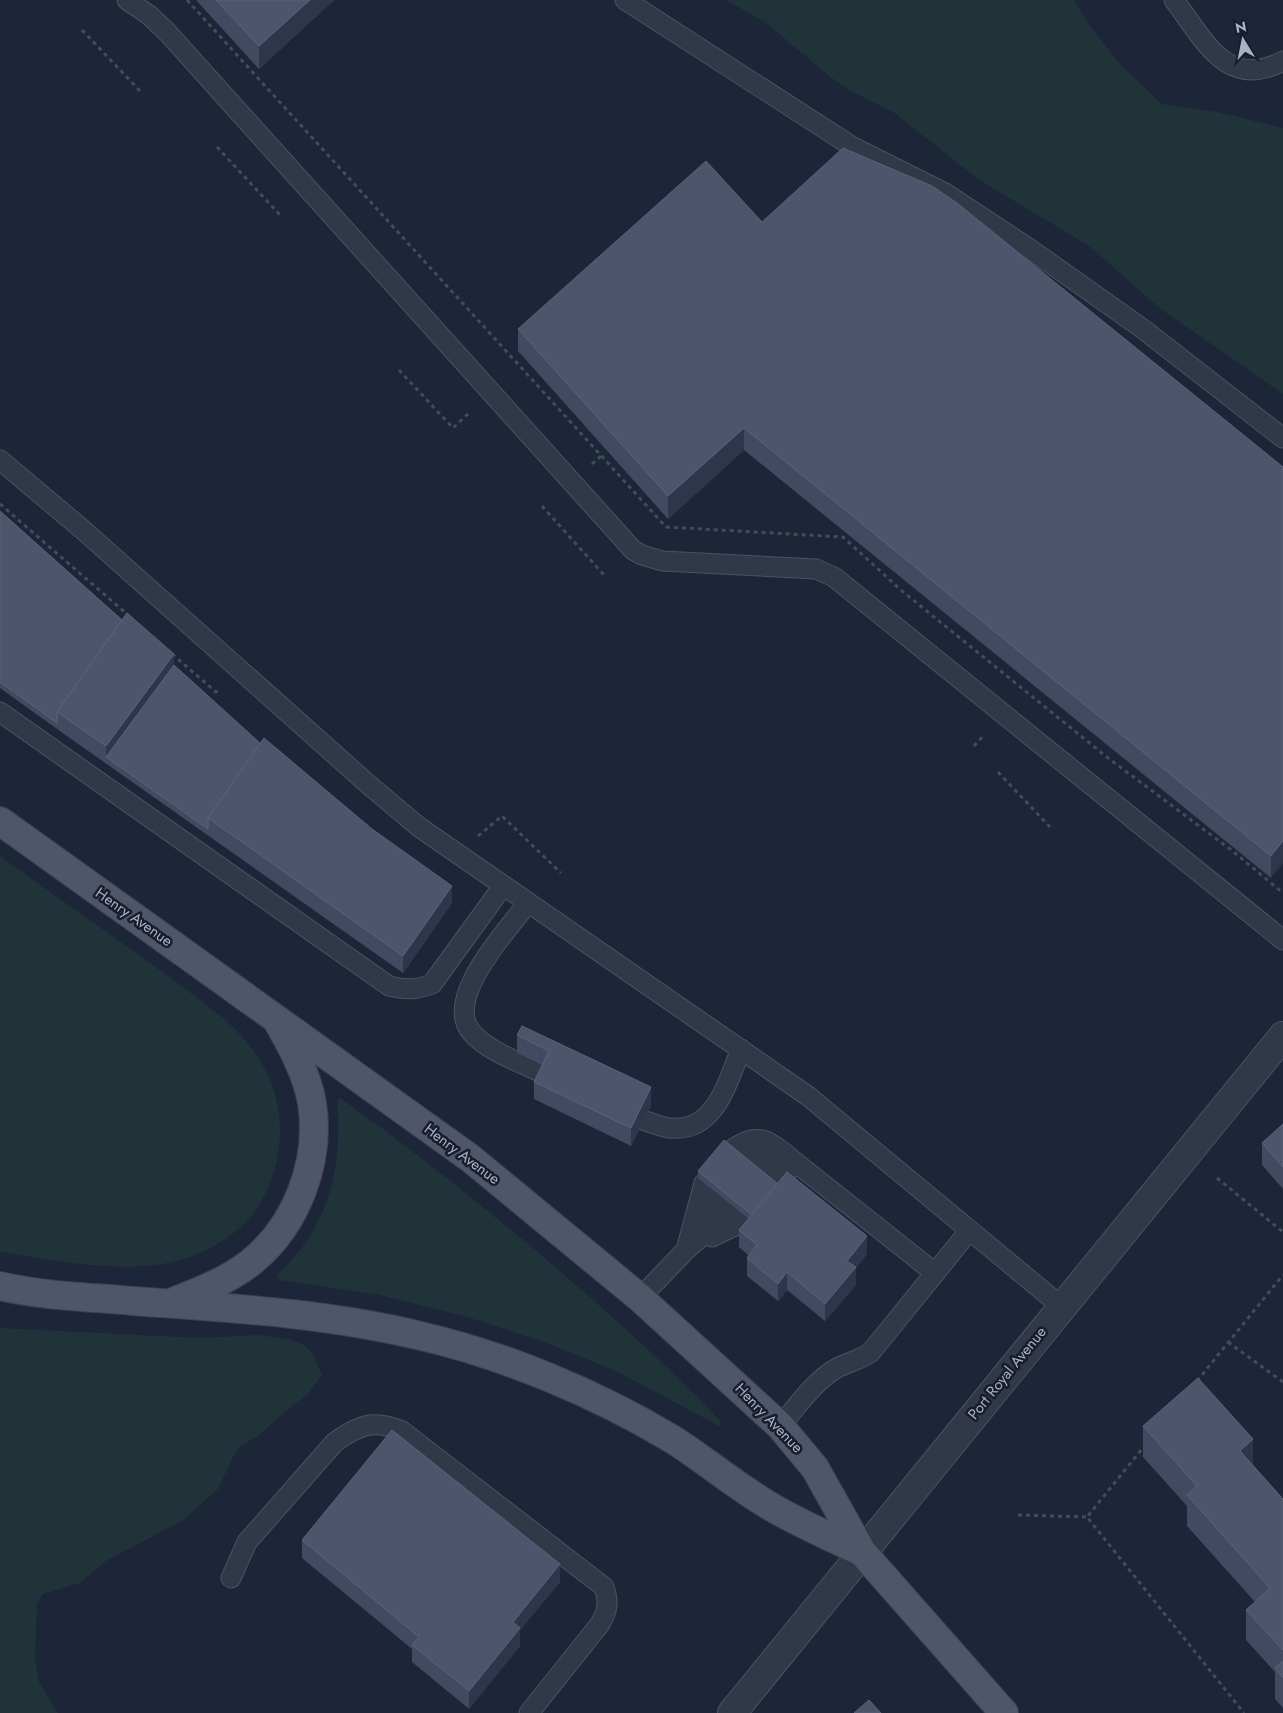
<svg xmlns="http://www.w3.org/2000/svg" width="1283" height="1713" viewBox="0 0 1283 1713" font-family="Jost,sans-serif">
	<rect width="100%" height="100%" fill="#1d2538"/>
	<g fill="#1f3339">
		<path d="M726,0H1074L1087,22L1121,65L1162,104L1218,112L1283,128V394L1162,310L1089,246L978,179L893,112L849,90L829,76L765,22Z"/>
		<path d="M0,856C57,898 116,937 172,979C201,1001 232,1021 253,1050C277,1082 285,1121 277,1159C270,1193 254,1221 224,1240C159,1284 73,1263 0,1252Z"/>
		<path d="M340,1098C422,1156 499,1219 575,1284C625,1328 676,1373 721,1422V1427L616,1371L544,1342L464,1316L379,1295L279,1280L277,1275C329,1227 343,1169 337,1100Z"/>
		<path d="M0,1328L199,1338L258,1335L289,1339L304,1345L312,1353L322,1375L308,1394L279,1417L261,1434L240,1447L233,1457L218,1489L182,1521L106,1561L80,1583L43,1594L37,1604L35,1659L39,1682L58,1713H0Z"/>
	</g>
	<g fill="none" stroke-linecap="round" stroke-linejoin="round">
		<defs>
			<g id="lane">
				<path d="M127,0L149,15L167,32L633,550L642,555L662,561L816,569L834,577L1283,940"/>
				<path d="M625,0L853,147L945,193L1030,249L1143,329L1283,438"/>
				<path d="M1174,0C1204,39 1226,91 1283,61"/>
				<path d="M0,460L82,529L369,785L419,827L808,1096L1061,1306"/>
				<path d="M0,712L389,986C406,990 416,990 432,984L503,886"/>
				<path d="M527,904C507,931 442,999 472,1033C490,1053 523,1063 546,1075"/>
				<path d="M643,1120C652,1123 661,1127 670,1128C715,1133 727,1083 741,1049"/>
				<path d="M730,1151C758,1128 772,1143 795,1162"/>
				<path d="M746,1164L766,1141"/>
				<path d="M761,1176L782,1151"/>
				<path d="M774,1187L795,1162L935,1273"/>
				<path d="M697,1232L720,1195"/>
				<path d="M712,1237L749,1219"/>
				<path d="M686,1250L704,1183"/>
				<path d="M640,1298L686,1250L735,1208"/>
				<path d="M780,1426C797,1407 814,1381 837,1368C849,1362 860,1360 871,1352L969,1231"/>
				<path d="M231,1578L247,1542L335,1442C359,1425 373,1419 402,1431L604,1587C609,1602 608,1610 600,1624L529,1713"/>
			</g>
			<path id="street" d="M732,1713L1283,1036"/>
			<g id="primary">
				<path d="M0,821L470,1158L640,1298L780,1426L815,1468L862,1552L1004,1713"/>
				<path d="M0,1286C43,1296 89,1297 133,1301C230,1308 326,1313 421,1336C507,1356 597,1394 672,1439C707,1461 739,1489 775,1509C803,1525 833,1538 862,1552"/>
				<path d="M175,1301C201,1291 228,1280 250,1263C297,1226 321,1161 312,1103C307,1074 292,1047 278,1022"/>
			</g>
		</defs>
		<use href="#lane" stroke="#4c5264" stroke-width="21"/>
		<use href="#street" stroke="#4c5264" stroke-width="30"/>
		<use href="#primary" stroke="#3b4152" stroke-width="30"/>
		<g stroke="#3d5056" stroke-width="3" stroke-dasharray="4 4" stroke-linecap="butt">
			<path d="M187,0L666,527L843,537L902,591L1108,758L1230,849L1283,893"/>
			<path d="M82,30L141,92"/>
			<path d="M217,147L280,215"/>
			<path d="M399,370L453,428L471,411"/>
			<path d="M592,464L601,456"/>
			<path d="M0,504L128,615"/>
			<path d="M542,506L604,575"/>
			<path d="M172,654L216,692L219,688"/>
			<path d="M974,746L985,734"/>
			<path d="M998,772L1050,827"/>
			<path d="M478,836L502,816L561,873"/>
			<path d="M1217,1178L1283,1232"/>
			<path d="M1228,1342L1283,1382"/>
			<path d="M1197,1381L1283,1275"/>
			<path d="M1146,1444L1087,1517L1244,1713"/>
			<path d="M1018,1515L1087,1517"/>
		</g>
		<use href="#lane" stroke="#313848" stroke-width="19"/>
		<use href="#street" stroke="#313848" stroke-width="28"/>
		<use href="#primary" stroke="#4f5669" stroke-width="28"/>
	</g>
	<g fill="#414a61">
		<path d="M196,0H334L259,69Z"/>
		<path d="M762,222L1283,467L1271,878L744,450L668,519L518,351V329Z"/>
		<path d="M0,511L122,620L174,665L261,744L452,903L403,973L57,729L0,688Z"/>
		<path d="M517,1035L651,1087V1105L631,1146L534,1099V1082L542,1065L517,1053Z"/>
		<path d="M1283,1124V1189L1262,1165V1143Z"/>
		<path d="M698,1171L778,1184L867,1254L856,1268V1285L825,1321L787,1290L778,1301L747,1276V1258L749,1256L739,1247V1230L749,1219L698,1178Z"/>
		<path d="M1143,1426L1253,1465L1283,1499V1708L1275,1699V1672L1246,1640V1610L1255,1602L1187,1526V1506L1143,1457Z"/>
		<path d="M302,1540L560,1582L520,1630V1646L469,1709L412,1662V1649L302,1558Z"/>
	</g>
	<g fill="#2e364c">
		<path d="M310,0H334L259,69V46Z"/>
		<path d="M744,428V450L668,519V496Z"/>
		<path d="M174,654V671L106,757V746Z"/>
		<path d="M1283,841V863L1271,878V856Z"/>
		<path d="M452,886V903L403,973V956Z"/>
		<path d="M651,1087V1105L631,1146V1128Z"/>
		<path d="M867,1236V1254L856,1268V1285L825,1321V1304L847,1261Z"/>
		<path d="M787,1272V1290L778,1301V1284Z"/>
		<path d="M1253,1439V1470L1240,1451Z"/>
		<path d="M560,1564V1582L520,1630V1646L469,1709V1691L513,1622Z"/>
	</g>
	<g fill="#4c556c" stroke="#5b637a">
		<path d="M216,0H310L259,46Z"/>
		<path d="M843,148L932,186L957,203L1283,467V841L1271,856L744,428L668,496L518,329L706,161L762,222Z"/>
		<path d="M0,511L122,620L57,712V723L0,682Z"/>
		<path d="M127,613L174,654L106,746L57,712Z"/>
		<path d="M174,665L261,744L208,818V829L106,757Z"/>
		<path d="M264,738L372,829L452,886L403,956L208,818Z"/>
		<path d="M522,1026L651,1087L631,1128L534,1082L549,1051L517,1035Z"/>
		<path d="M1283,1124V1167L1262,1143Z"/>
		<path d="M724,1140L778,1184L752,1215L698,1171Z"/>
		<path d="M787,1172L867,1236L847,1261L856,1267L825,1304L787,1272L778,1284L747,1258L757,1245L739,1230Z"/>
		<path d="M1198,1378L1253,1439L1240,1451L1283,1499V1650L1246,1610L1270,1588L1187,1495L1197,1486L1143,1426Z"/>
		<path d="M392,1430L560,1564L513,1622L520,1628L469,1691L412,1645L419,1637L302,1540Z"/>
		<path d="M1283,1661V1678L1275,1668Z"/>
		<path d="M869,1700L881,1713H854Z"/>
	</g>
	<g text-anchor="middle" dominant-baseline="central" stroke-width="5" stroke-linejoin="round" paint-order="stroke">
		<g font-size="15" fill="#abb1c6" stroke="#171d2c">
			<text transform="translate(134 917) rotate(35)">Henry Avenue</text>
			<text transform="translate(462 1154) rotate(37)">Henry Avenue</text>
			<text transform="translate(1007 1373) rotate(-51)">Port Royal Avenue</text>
			<text transform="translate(769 1418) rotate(46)">Henry Avenue</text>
		</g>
	</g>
	<g transform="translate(1243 40) rotate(350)" stroke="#171d2c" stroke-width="4" paint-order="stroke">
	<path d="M0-4L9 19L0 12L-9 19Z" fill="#abb1c6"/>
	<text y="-8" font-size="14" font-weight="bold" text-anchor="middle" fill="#abb1c6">N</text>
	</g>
</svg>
